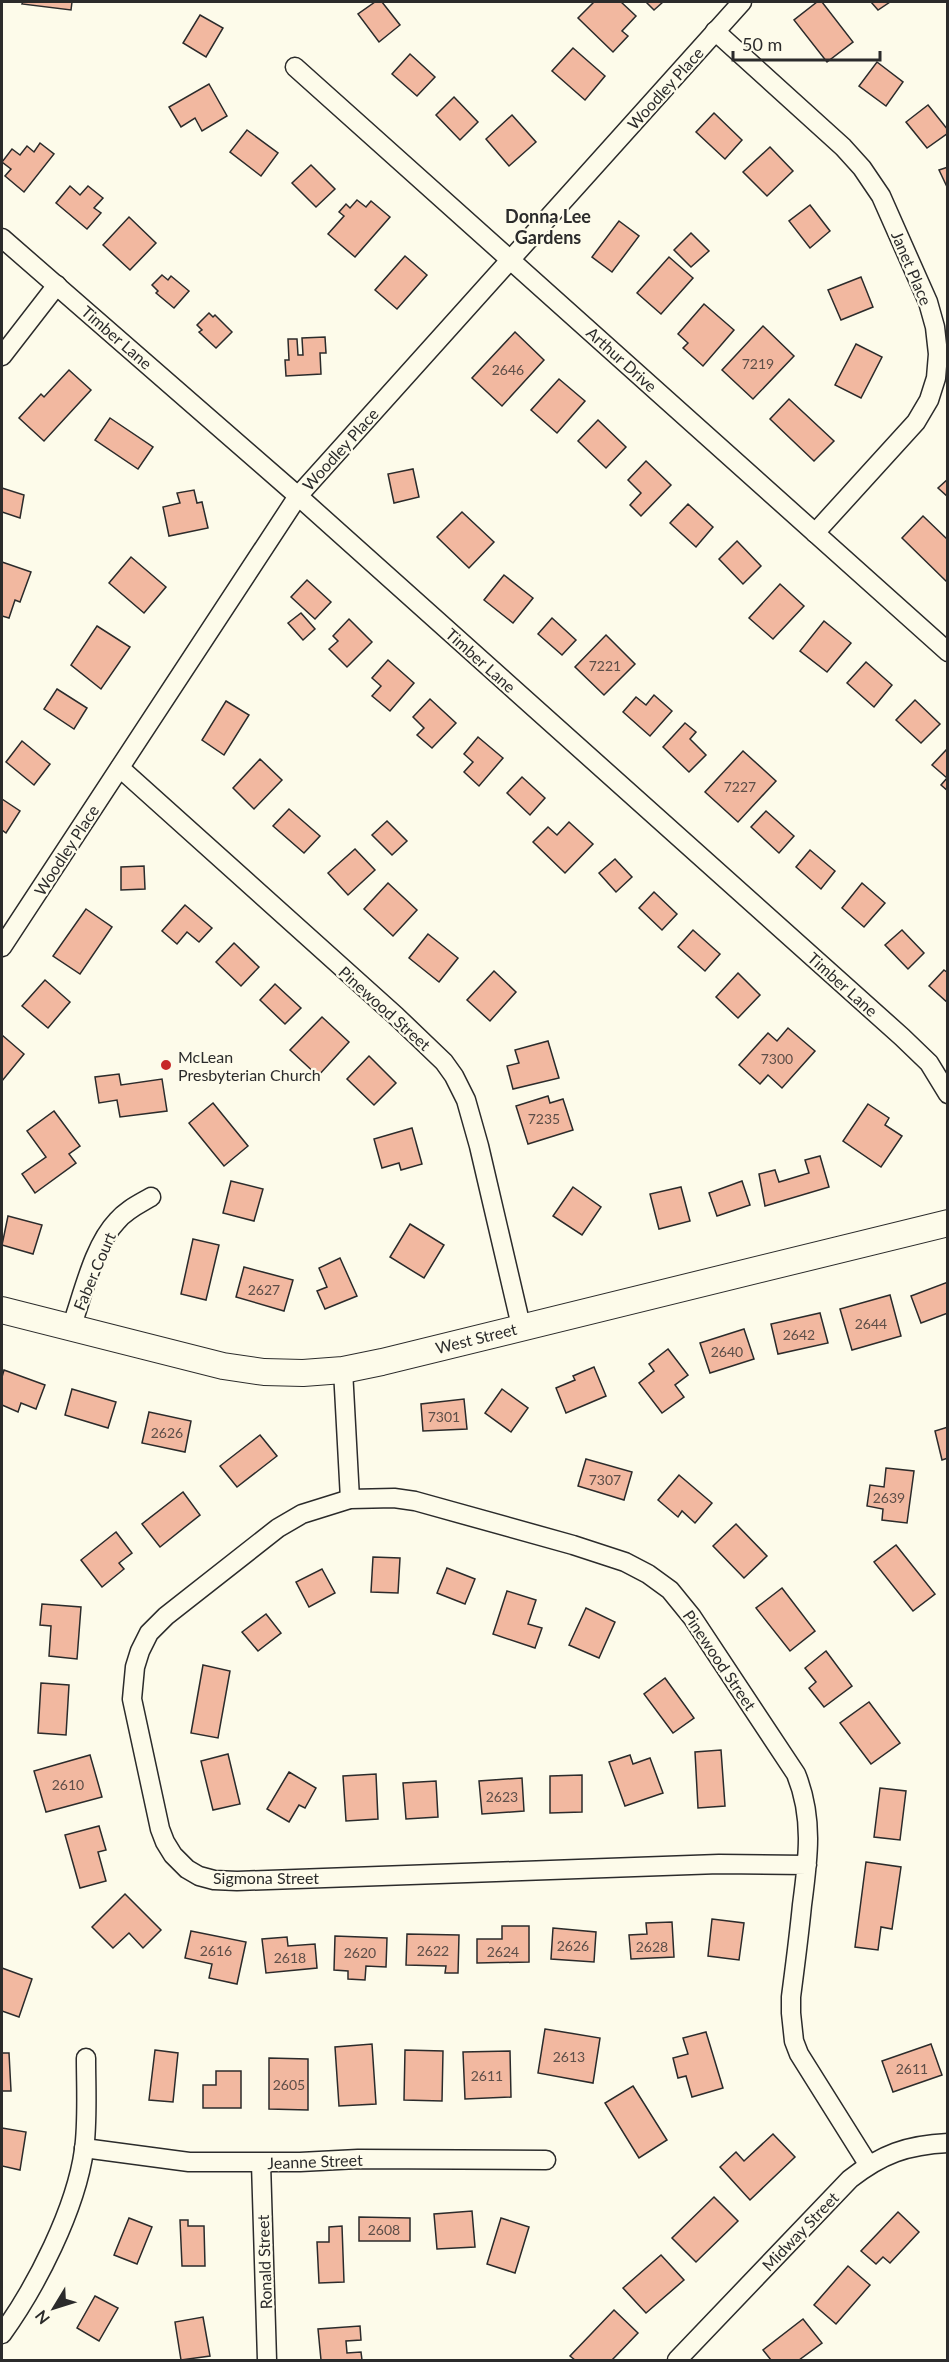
<svg xmlns="http://www.w3.org/2000/svg" width="949" height="2362" viewBox="0 0 949 2362" font-family="Lato,sans-serif">
	<rect width="100%" height="100%" fill="#fdfbea"/>
	<g fill="#f2b8a0" stroke="#2b2b2b" stroke-width="1.5">
		<path d="M23,2H72L71,10L22,4Z"/>
		<path d="M375,2H382L400,25L379,42L358,14Z"/>
		<path d="M594,2H621L636,16L622,31L628,36L613,52L578,18Z"/>
		<path d="M646,2H663L654,10Z"/>
		<path d="M817,2H822L853,42L827,62L794,20Z"/>
		<path d="M871,2H890L878,10Z"/>
		<path d="M200,15L223,28L206,57L183,43Z"/>
		<path d="M573,48L605,76L585,100L552,71Z"/>
		<path d="M410,54L435,77L417,96L392,74Z"/>
		<path d="M877,62L903,82L886,106L859,86Z"/>
		<path d="M209,84L227,116L202,131L195,118L181,127L169,107Z"/>
		<path d="M454,97L478,122L460,140L436,115Z"/>
		<path d="M928,105L948,130V133L927,148L906,122Z"/>
		<path d="M714,113L742,140L725,159L696,132Z"/>
		<path d="M512,115L536,142L509,166L486,139Z"/>
		<path d="M247,130L278,153L261,176L230,152Z"/>
		<path d="M40,143L54,154L24,192L5,176L11,169L2,162L12,149L20,155L27,146L34,152Z"/>
		<path d="M770,147L793,171L767,196L743,172Z"/>
		<path d="M311,165L335,189L316,207L292,183Z"/>
		<path d="M948,167V189L939,170Z"/>
		<path d="M70,186L80,195L88,186L103,198L94,208L101,213L87,229L56,203Z"/>
		<path d="M357,200L366,207L371,201L390,217L355,257L328,234L344,216L339,212L346,204L350,208Z"/>
		<path d="M810,205L830,231L810,248L789,221Z"/>
		<path d="M129,217L156,243L130,270L103,245Z"/>
		<path d="M619,221L639,236L612,272L592,257Z"/>
		<path d="M691,233L709,251L691,267L674,250Z"/>
		<path d="M405,256L427,275L397,309L375,290Z"/>
		<path d="M669,257L693,278L661,314L637,293Z"/>
		<path d="M162,275L168,280L171,276L189,291L174,308L156,293L158,291L152,285Z"/>
		<path d="M861,277L873,307L841,320L828,290Z"/>
		<path d="M704,304L734,330L703,366L683,348L688,343L678,334Z"/>
		<path d="M209,313L213,317L215,315L232,332L216,348L199,332L202,330L197,325Z"/>
		<path d="M763,326L794,356L753,399L722,370Z"/>
		<path d="M515,332L544,360L502,406L472,378Z"/>
		<path d="M325,337L326,353H320L321,374L286,376L285,360H289L288,339H297L298,355H303L302,338Z"/>
		<path d="M856,344L882,357L861,398L835,385Z"/>
		<path d="M69,370L91,390L44,441L19,418L41,394L44,397Z"/>
		<path d="M559,379L585,401L557,433L531,410Z"/>
		<path d="M789,399L834,441L814,461L770,419Z"/>
		<path d="M110,418L153,447L138,469L95,440Z"/>
		<path d="M598,420L626,447L606,468L578,441Z"/>
		<path d="M646,461L671,485L641,516L630,505L641,493L628,480Z"/>
		<path d="M413,469L419,497L394,503L388,474Z"/>
		<path d="M948,479V497L938,488Z"/>
		<path d="M2,488L24,495L20,518L2,512Z"/>
		<path d="M194,490L197,503L202,502L208,528L169,536L163,507L180,503L177,493Z"/>
		<path d="M688,504L713,527L696,547L670,523Z"/>
		<path d="M462,512L494,542L469,568L437,537Z"/>
		<path d="M923,516L948,540V583L902,538Z"/>
		<path d="M737,541L761,566L743,584L719,559Z"/>
		<path d="M131,557L166,587L144,613L109,583Z"/>
		<path d="M2,562L31,572L20,602L15,600L9,618L2,616Z"/>
		<path d="M504,575L533,598L513,623L484,600Z"/>
		<path d="M307,580L331,602L315,619L291,597Z"/>
		<path d="M780,584L804,606L773,639L749,618Z"/>
		<path d="M301,613L315,629L303,640L288,623Z"/>
		<path d="M552,618L576,640L562,655L538,634Z"/>
		<path d="M349,619L372,642L347,667L329,649L338,641L333,636Z"/>
		<path d="M824,621L851,643L827,672L800,651Z"/>
		<path d="M97,626L130,647L101,689L71,665Z"/>
		<path d="M606,635L635,664L604,695L575,667Z"/>
		<path d="M388,660L414,683L390,711L372,696L381,686L372,678Z"/>
		<path d="M866,662L892,685L874,707L847,683Z"/>
		<path d="M57,689L87,708L74,729L44,709Z"/>
		<path d="M654,695L672,711L650,736L623,712L636,697L646,705Z"/>
		<path d="M430,699L456,723L432,748L417,735L424,728L413,717Z"/>
		<path d="M915,700L940,724L921,743L896,720Z"/>
		<path d="M226,701L249,715L224,755L202,740Z"/>
		<path d="M685,723L696,732L690,739L706,755L689,772L663,747Z"/>
		<path d="M478,737L503,758L479,786L464,772L473,762L464,754Z"/>
		<path d="M22,741L50,764L34,785L6,762Z"/>
		<path d="M948,748V791L941,785L947,778L932,765Z"/>
		<path d="M743,751L776,781L738,822L705,792Z"/>
		<path d="M260,759L282,780L254,809L233,788Z"/>
		<path d="M522,777L545,798L530,815L507,793Z"/>
		<path d="M2,799L20,811L6,833L2,830Z"/>
		<path d="M289,809L320,836L304,853L273,826Z"/>
		<path d="M766,811L794,836L779,853L751,827Z"/>
		<path d="M387,821L407,841L392,855L372,835Z"/>
		<path d="M569,822L593,844L565,873L533,842L548,827L557,835Z"/>
		<path d="M355,849L375,870L348,895L328,873Z"/>
		<path d="M810,850L835,871L821,889L796,867Z"/>
		<path d="M615,859L632,877L616,892L599,873Z"/>
		<path d="M144,866L145,889L121,890V867Z"/>
		<path d="M388,883L417,910L393,936L364,909Z"/>
		<path d="M862,883L885,903L864,927L842,908Z"/>
		<path d="M654,892L677,914L662,930L639,908Z"/>
		<path d="M185,905L212,928L199,942L187,932L177,944L162,931Z"/>
		<path d="M86,909L112,927L80,974L53,956Z"/>
		<path d="M693,930L720,954L705,971L678,947Z"/>
		<path d="M902,930L924,953L908,969L885,945Z"/>
		<path d="M428,934L458,958L439,982L409,958Z"/>
		<path d="M234,943L259,967L241,986L216,962Z"/>
		<path d="M944,970L948,973V1003L929,986Z"/>
		<path d="M494,971L516,992L490,1021L467,1000Z"/>
		<path d="M738,973L760,995L738,1018L716,997Z"/>
		<path d="M45,980L70,1002L48,1028L22,1006Z"/>
		<path d="M275,984L301,1008L285,1024L260,1000Z"/>
		<path d="M322,1017L349,1042L318,1076L290,1050Z"/>
		<path d="M788,1028L815,1051L782,1088L768,1075L760,1084L739,1065L768,1033L777,1041Z"/>
		<path d="M2,1035L24,1054L2,1081Z"/>
		<path d="M548,1041L559,1078L513,1089L507,1066L519,1063L515,1050Z"/>
		<path d="M369,1056L396,1083L374,1105L347,1079Z"/>
		<path d="M119,1074L121,1085L162,1079L167,1111L120,1117L117,1100L99,1103L95,1077Z"/>
		<path d="M548,1096L550,1103L563,1099L573,1130L528,1144L516,1106Z"/>
		<path d="M213,1103L248,1146L224,1166L189,1123Z"/>
		<path d="M868,1104L889,1118L885,1125L902,1136L881,1167L843,1141Z"/>
		<path d="M54,1111L80,1146L69,1154L76,1163L35,1193L22,1174L46,1157L27,1131Z"/>
		<path d="M412,1128L422,1164L401,1170L399,1163L382,1168L374,1139Z"/>
		<path d="M820,1156L829,1187L765,1206L759,1174L775,1170L779,1182L809,1173L805,1160Z"/>
		<path d="M231,1181L263,1189L254,1221L223,1213Z"/>
		<path d="M742,1181L750,1205L717,1216L709,1193Z"/>
		<path d="M573,1187L601,1207L582,1235L553,1216Z"/>
		<path d="M681,1187L690,1221L659,1229L650,1194Z"/>
		<path d="M8,1216L42,1225L33,1254L2,1245Z"/>
		<path d="M410,1224L444,1245L424,1278L390,1257Z"/>
		<path d="M193,1239L219,1245L206,1300L181,1294Z"/>
		<path d="M340,1258L357,1296L325,1309L317,1291L327,1287L319,1268Z"/>
		<path d="M244,1267L293,1280L284,1311L236,1297Z"/>
		<path d="M948,1282V1313L921,1323L911,1296Z"/>
		<path d="M890,1295L901,1336L852,1350L840,1309Z"/>
		<path d="M820,1313L828,1343L778,1354L771,1324Z"/>
		<path d="M744,1329L754,1359L710,1373L700,1343Z"/>
		<path d="M668,1349L688,1375L675,1385L684,1397L662,1413L639,1383L654,1371L649,1364Z"/>
		<path d="M594,1367L606,1396L566,1413L556,1388L575,1380L573,1376Z"/>
		<path d="M4,1370L45,1385L36,1409L21,1403L18,1412L2,1405V1377Z"/>
		<path d="M72,1389L116,1402L108,1428L65,1415Z"/>
		<path d="M502,1389L528,1408L511,1432L485,1413Z"/>
		<path d="M464,1399L467,1429L423,1431L421,1404Z"/>
		<path d="M149,1412L191,1421L185,1452L142,1443Z"/>
		<path d="M948,1427V1458L942,1460L935,1431Z"/>
		<path d="M260,1435L277,1456L237,1487L220,1466Z"/>
		<path d="M586,1459L632,1472L624,1500L578,1486Z"/>
		<path d="M886,1468L914,1471L907,1523L882,1520L883,1509L867,1506L870,1485L884,1487Z"/>
		<path d="M679,1475L712,1503L695,1523L682,1511L678,1517L658,1500Z"/>
		<path d="M183,1492L200,1515L160,1547L142,1524Z"/>
		<path d="M736,1524L767,1556L744,1578L713,1546Z"/>
		<path d="M116,1532L132,1553L119,1563L124,1569L102,1587L81,1560Z"/>
		<path d="M896,1545L935,1594L913,1611L874,1562Z"/>
		<path d="M373,1557L400,1558L398,1593L371,1592Z"/>
		<path d="M447,1568L475,1579L465,1604L437,1593Z"/>
		<path d="M322,1569L335,1593L309,1607L296,1582Z"/>
		<path d="M782,1588L815,1631L790,1651L756,1608Z"/>
		<path d="M507,1591L536,1600L528,1624L542,1628L535,1648L493,1634Z"/>
		<path d="M42,1604L81,1607L77,1659L49,1656L51,1626L40,1625Z"/>
		<path d="M586,1608L615,1622L599,1658L569,1645Z"/>
		<path d="M266,1614L281,1633L258,1651L242,1632Z"/>
		<path d="M826,1651L852,1686L824,1707L809,1688L816,1682L805,1668Z"/>
		<path d="M203,1665L230,1671L218,1738L191,1733Z"/>
		<path d="M665,1678L694,1718L673,1733L644,1694Z"/>
		<path d="M41,1683L69,1685L66,1735L38,1733Z"/>
		<path d="M869,1702L900,1743L871,1764L840,1723Z"/>
		<path d="M721,1750L725,1806L698,1808L695,1752Z"/>
		<path d="M228,1754L240,1804L213,1810L201,1761Z"/>
		<path d="M90,1755L102,1797L46,1812L34,1771Z"/>
		<path d="M630,1755L633,1764L650,1758L663,1793L625,1806L609,1762Z"/>
		<path d="M289,1772L316,1788L305,1808L299,1805L289,1822L267,1809Z"/>
		<path d="M376,1774L378,1819L346,1821L343,1776Z"/>
		<path d="M582,1775V1812L550,1813V1776Z"/>
		<path d="M522,1778L524,1811L482,1814L479,1781Z"/>
		<path d="M436,1781L438,1817L406,1819L403,1783Z"/>
		<path d="M880,1788L906,1791L900,1840L874,1837Z"/>
		<path d="M99,1826L106,1850L98,1852L106,1881L80,1888L65,1835Z"/>
		<path d="M866,1862L901,1867L892,1929L881,1927L878,1950L855,1947Z"/>
		<path d="M125,1894L161,1930L143,1948L129,1933L113,1948L92,1927Z"/>
		<path d="M712,1919L744,1923L739,1960L708,1956Z"/>
		<path d="M672,1922L674,1957L631,1959L629,1935L647,1934L646,1923Z"/>
		<path d="M502,1926H529V1962L477,1963V1939H502Z"/>
		<path d="M553,1928L596,1932L594,1962L551,1959Z"/>
		<path d="M191,1931L246,1942L237,1984L209,1978L212,1964L185,1958Z"/>
		<path d="M407,1934L459,1935L458,1973H445L446,1966L406,1965Z"/>
		<path d="M335,1936L387,1938L386,1967L366,1966L365,1980L348,1979V1971L334,1970Z"/>
		<path d="M287,1937L288,1946L315,1944L317,1968L266,1973L262,1939Z"/>
		<path d="M2,1968L32,1979L19,2017L2,2011Z"/>
		<path d="M545,2029L600,2038L593,2083L538,2073Z"/>
		<path d="M706,2032L723,2088L692,2097L686,2076L678,2078L673,2058L688,2054L683,2038Z"/>
		<path d="M372,2044L376,2104L339,2106L335,2047Z"/>
		<path d="M931,2044L942,2075L893,2092L882,2061Z"/>
		<path d="M155,2050L178,2053L173,2102L149,2100Z"/>
		<path d="M405,2050L443,2051L442,2101L404,2100Z"/>
		<path d="M510,2051L511,2097L465,2099L463,2052Z"/>
		<path d="M2,2053H9L11,2091H2Z"/>
		<path d="M269,2058L308,2059V2110L269,2109Z"/>
		<path d="M216,2071H241V2108H203V2085H216Z"/>
		<path d="M633,2086L667,2140L639,2158L605,2103Z"/>
		<path d="M2,2128L26,2132L20,2170L2,2166Z"/>
		<path d="M773,2134L795,2157L750,2200L720,2167L736,2152L744,2161Z"/>
		<path d="M714,2197L738,2221L696,2262L672,2238Z"/>
		<path d="M472,2211L475,2247L437,2249L434,2214Z"/>
		<path d="M898,2212L919,2232L890,2263L883,2257L876,2264L861,2251Z"/>
		<path d="M359,2217L410,2218V2241H359Z"/>
		<path d="M129,2218L152,2227L137,2264L114,2255Z"/>
		<path d="M501,2218L529,2227L515,2273L487,2264Z"/>
		<path d="M180,2220H188V2226H204L205,2266H182Z"/>
		<path d="M342,2226L344,2282L319,2283L317,2242H329V2227Z"/>
		<path d="M661,2255L684,2280L646,2313L623,2288Z"/>
		<path d="M848,2266L870,2285L836,2324L814,2305Z"/>
		<path d="M95,2296L118,2308L99,2341L77,2328Z"/>
		<path d="M614,2310L638,2333L612,2360H575L570,2356Z"/>
		<path d="M203,2317L210,2356L181,2360L175,2322Z"/>
		<path d="M803,2319L822,2343L799,2360H771L763,2350Z"/>
		<path d="M360,2326L361,2340L346,2341L347,2353L361,2352L362,2360H321L318,2329Z"/>
	</g>
	<g fill="none" stroke-linecap="round" stroke-linejoin="round">
		<defs>
			<g id="street">
				<path d="M715,31L843,147L862,168L881,196L928,302L935,327L938,354L936,378L929,400L916,422L815,533"/>
				<path d="M295,67L948,652"/>
				<path d="M2,238L298,496L902,1037L929,1063L948,1094"/>
				<path d="M2,356L57,285"/>
				<path d="M120,768L396,1016L444,1062L454,1076L466,1100L479,1146L521,1326"/>
				<path d="M2,947L298,496L742,2"/>
				<path d="M71,1328C83,1295 93,1246 117,1221C126,1210 139,1204 151,1197"/>
				<path d="M343,1370L350,1499"/>
				<path d="M807,1865L719,1864L237,1881L214,1880L199,1876L187,1869L173,1855L165,1842L160,1829L132,1699L135,1667L140,1651L149,1633L166,1616L278,1528L302,1514L350,1499L394,1498L415,1501L573,1545L625,1562L648,1574L670,1590L692,1617L796,1774C814,1818 808,1860 802,1905C799,1936 795,1966 791,1997V2013L794,2041L799,2054L868,2164"/>
				<path d="M84,2148L189,2162H300L358,2159L546,2160"/>
				<path d="M261,2163L267,2360"/>
				<path d="M2,2334C36,2287 76,2209 84,2150C88,2121 86,2088 86,2058"/>
				<path d="M677,2360L850,2179C882,2154 907,2145 948,2143"/>
			</g>
			<path id="secondary" d="M2,1310L223,1366L264,1372L303,1373L343,1370L382,1362L948,1223"/>
		</defs>
		<use href="#street" stroke="#2b2b2b" stroke-width="21"/>
		<use href="#secondary" stroke="#2b2b2b" stroke-width="28"/>
		<use href="#street" stroke="#fdfbea" stroke-width="18"/>
		<use href="#secondary" stroke="#fdfbea" stroke-width="26"/>
	</g>
	<circle fill="#c62828" stroke="#fdfbea" stroke-width="2" cx="166" cy="1065" r="6"/>
	<g text-anchor="middle" dominant-baseline="central" stroke-width="4.5" stroke-linejoin="round" paint-order="stroke">
		<g font-size="14" fill="#5d4e48">
			<text x="758" y="363">7219</text>
			<text x="508" y="369">2646</text>
			<text x="605" y="665">7221</text>
			<text x="740" y="786">7227</text>
			<text x="777" y="1058">7300</text>
			<text x="544" y="1118">7235</text>
			<text x="264" y="1289">2627</text>
			<text x="871" y="1323">2644</text>
			<text x="799" y="1334">2642</text>
			<text x="727" y="1351">2640</text>
			<text x="444" y="1416">7301</text>
			<text x="167" y="1432">2626</text>
			<text x="605" y="1479">7307</text>
			<text x="889" y="1497">2639</text>
			<text x="68" y="1784">2610</text>
			<text x="502" y="1796">2623</text>
			<text x="573" y="1945">2626</text>
			<text x="652" y="1946">2628</text>
			<text x="216" y="1950">2616</text>
			<text x="433" y="1950">2622</text>
			<text x="503" y="1951">2624</text>
			<text x="360" y="1952">2620</text>
			<text x="290" y="1957">2618</text>
			<text x="569" y="2056">2613</text>
			<text x="912" y="2068">2611</text>
			<text x="487" y="2075">2611</text>
			<text x="289" y="2084">2605</text>
			<text x="384" y="2229">2608</text>
		</g>
		<g font-size="16" fill="#2b2b2b" stroke="#fdfbea">
			<text transform="translate(665 88) rotate(-48)">Woodley Place</text>
			<text transform="translate(912 268) rotate(67)">Janet Place</text>
			<text transform="translate(117 337) rotate(41)">Timber Lane</text>
			<text transform="translate(622 359) rotate(42)">Arthur Drive</text>
			<text transform="translate(340 449) rotate(-48)">Woodley Place</text>
			<text transform="translate(481 660) rotate(42)">Timber Lane</text>
			<text transform="translate(66 850) rotate(-57)">Woodley Place</text>
			<text transform="translate(843 984) rotate(42)">Timber Lane</text>
			<text transform="translate(385 1008) rotate(42)">Pinewood Street</text>
			<text transform="translate(94 1271) rotate(-67)">Faber Court</text>
			<text transform="translate(476 1338) rotate(-14)">West Street</text>
			<text transform="translate(720 1660) rotate(56)">Pinewood Street</text>
			<text x="266" y="1877">Sigmona Street</text>
			<text transform="translate(315 2161) rotate(-2)">Jeanne Street</text>
			<text transform="translate(800 2231) rotate(-46)">Midway Street</text>
			<text transform="translate(264 2262) rotate(-92)">Ronald Street</text>
		</g>
		<g font-size="16" fill="#2b2b2b" stroke="#fdfbea" text-anchor="start">
			<text x="178" y="1056">McLean<tspan x="178" dy="18">Presbyterian Church</tspan></text>
		</g>
		<g font-size="18" font-weight="bold" fill="#2b2b2b" stroke="#fdfbea">
			<text x="548" y="216">Donna Lee<tspan x="548" dy="21">Gardens</tspan></text>
		</g>
	</g>
	<rect width="949" height="2362" fill="none" stroke="#2b2b2b" stroke-width="6"/>
	<g transform="translate(54 2308) rotate(232)" stroke="#fdfbea" stroke-width="4.5" paint-order="stroke">
	<path d="M0-4.5L10 22L0 15L-10 22Z" fill="#2b2b2b"/>
	<text y="-9" font-size="16" font-weight="bold" text-anchor="middle" fill="#2b2b2b">N</text>
	</g>
	<path d="M733 51v9h147v-9" fill="none" stroke="#2b2b2b" stroke-width="3"/>
	<text x="742" y="51" font-size="18" fill="#2b2b2b" stroke="#fdfbea" stroke-width="4.5" paint-order="stroke">50 m</text>
</svg>
